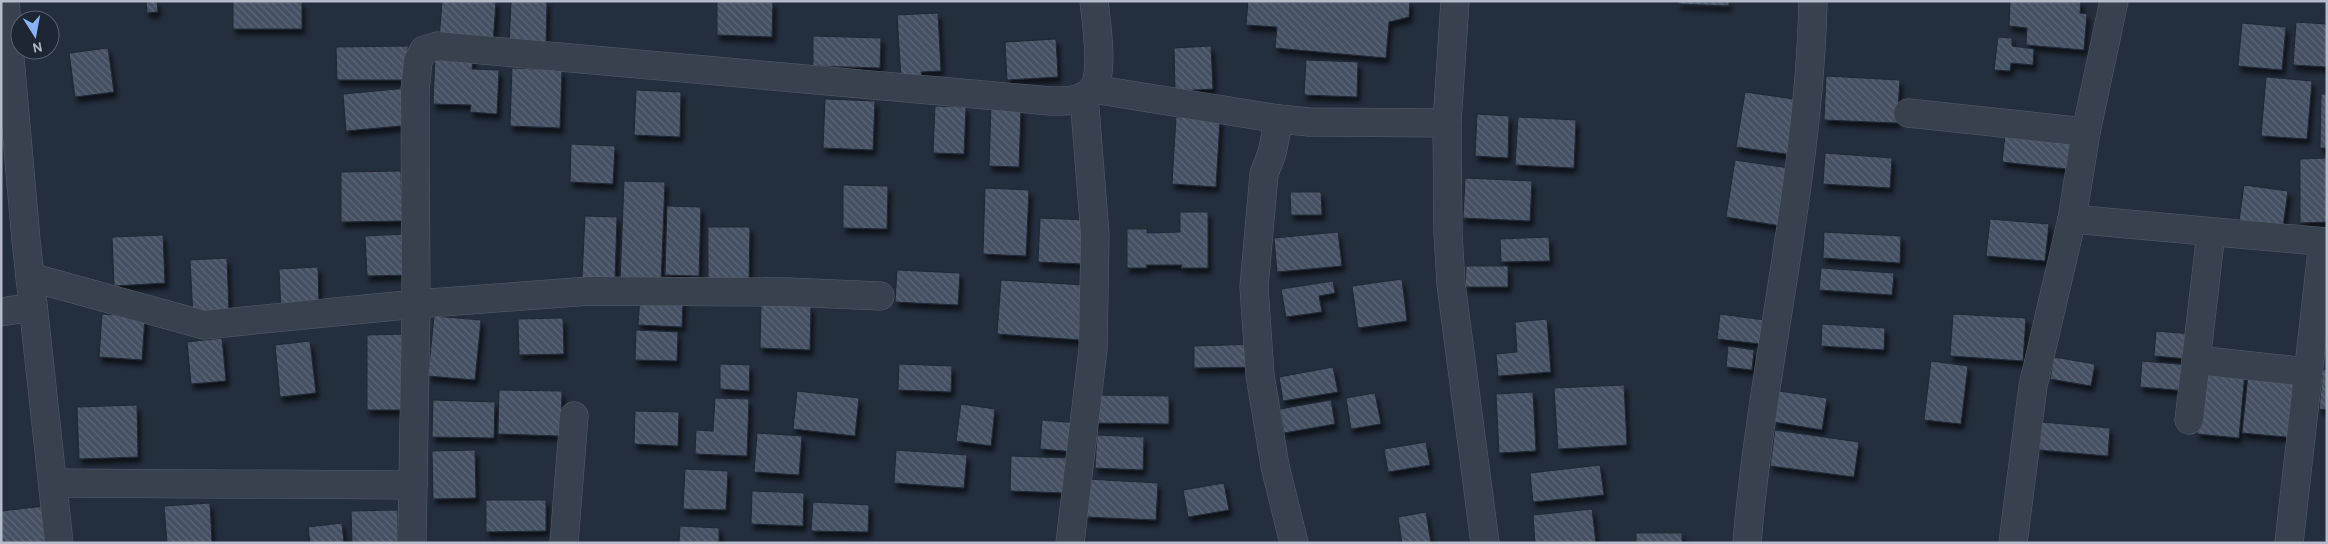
<svg xmlns="http://www.w3.org/2000/svg" width="2328" height="544" viewBox="0 0 2328 544" font-family="Karla,sans-serif">
	<defs>
		<pattern id="building-back-hatch" width="6" height="6" patternUnits="userSpaceOnUse" patternTransform="scale(1.25)"><rect width="6" height="6" fill="#455162"/><path d="M-1 5l2 2M0 0l6 6M5-1l2 2" fill="none" stroke="#5d6877"/></pattern>
		<filter id="shadow"><feDropShadow dx="3" dy="5.5" stdDeviation="2.5" flood-color="#0009"/></filter>
	</defs>
	<rect width="100%" height="100%" fill="#242f3e"/>
	<g fill="url(#building-back-hatch)" stroke="#1f2835" filter="url(#shadow)">
		<path d="M146,1H157L158,12L147,13Z"/>
		<rect x="233" y="1" width="69" height="28"/>
		<path d="M442,1H496L493,44L439,41Z"/>
		<path d="M511,1H547L546,47L509,46Z"/>
		<path d="M717,1H773L772,37L717,35Z"/>
		<path d="M1248,1H1410L1409,17L1389,22L1386,58L1275,48L1277,27L1246,25Z"/>
		<path d="M1678,1H1729V6L1678,4Z"/>
		<path d="M2010,1H2081L2080,13L2087,14L2084,50L2026,45L2027,28L2009,26Z"/>
		<path d="M938,13L941,71L921,72L922,77H901L897,15Z"/>
		<path d="M2296,22L2327,24V67L2293,65Z"/>
		<path d="M2242,23L2286,27L2282,70L2238,66Z"/>
		<path d="M813,36L881,38L880,68L813,66Z"/>
		<path d="M1998,37L2012,38V46L2034,49L2033,65L2011,63L2010,71L1994,70Z"/>
		<path d="M1056,39L1058,77L1007,80L1005,42Z"/>
		<path d="M408,46V80H337L336,47Z"/>
		<path d="M1211,46L1213,89L1175,91L1174,48Z"/>
		<path d="M108,48L114,92L75,97L69,53Z"/>
		<path d="M435,55L473,57L472,69L499,70L497,114L470,112L471,105L433,104Z"/>
		<path d="M1306,60L1358,62L1357,97L1304,95Z"/>
		<path d="M512,68L562,70L560,128L510,126Z"/>
		<path d="M1826,76L1900,80L1897,123L1824,120Z"/>
		<path d="M2266,77L2312,81L2307,139L2261,136Z"/>
		<path d="M408,88L411,125L346,131L343,94Z"/>
		<path d="M636,90L681,92L680,137L634,135Z"/>
		<path d="M1745,92L1801,100L1793,155L1736,147Z"/>
		<path d="M2321,94H2327V148H2320Z"/>
		<path d="M825,99L875,101L873,150L823,148Z"/>
		<path d="M935,106L966,107L964,154L933,153Z"/>
		<path d="M991,106L1021,108L1019,167L989,166Z"/>
		<path d="M1477,114L1509,116L1508,158L1475,156Z"/>
		<path d="M1176,117L1220,119L1216,187L1172,184Z"/>
		<path d="M1518,117L1576,120L1574,168L1515,165Z"/>
		<path d="M2005,135L2070,142L2067,169L2002,162Z"/>
		<path d="M571,144L615,146L613,184L570,182Z"/>
		<path d="M1825,153L1892,158L1890,188L1823,184Z"/>
		<path d="M2327,158V222L2300,223V159Z"/>
		<path d="M1735,160L1789,168L1781,226L1726,217Z"/>
		<path d="M401,171L402,221L341,222V172Z"/>
		<path d="M1465,178L1532,181L1530,221L1463,218Z"/>
		<path d="M624,181L665,182L661,283L620,282Z"/>
		<path d="M843,185L888,186L887,229L843,228Z"/>
		<path d="M2244,185L2288,191L2283,227L2239,221Z"/>
		<path d="M985,188L1029,190L1026,256L983,254Z"/>
		<path d="M1290,192H1321L1322,215H1291Z"/>
		<path d="M667,206L701,207L699,276L665,275Z"/>
		<path d="M1180,212H1208V268H1181L1182,265H1146L1147,268H1127V229H1147V233L1180,232Z"/>
		<path d="M585,216L617,217L615,280L582,279Z"/>
		<path d="M1040,218L1086,220L1084,264L1038,262Z"/>
		<path d="M1990,219L2049,224L2045,261L1986,256Z"/>
		<path d="M708,227H750L749,282H708Z"/>
		<path d="M1338,232L1342,266L1277,272L1274,238Z"/>
		<path d="M1824,232L1901,236L1900,263L1823,258Z"/>
		<path d="M406,234L407,275L367,276L365,236Z"/>
		<path d="M163,235L165,283L114,286L112,237Z"/>
		<path d="M1549,237L1550,261L1501,262L1500,239Z"/>
		<path d="M227,258L229,315L193,316L190,260Z"/>
		<path d="M1466,266H1508V287H1465Z"/>
		<path d="M318,267L319,309L281,311L279,269Z"/>
		<path d="M1821,268L1894,273L1892,295L1819,290Z"/>
		<path d="M897,270L960,273L958,305L895,302Z"/>
		<path d="M1402,279L1407,321L1358,328L1352,286Z"/>
		<path d="M1001,280L1085,285L1081,340L997,334Z"/>
		<path d="M1333,281L1335,293L1319,296L1322,312L1286,317L1281,289Z"/>
		<path d="M640,296L683,298L682,327L638,325Z"/>
		<path d="M761,304L811,306L810,350L760,348Z"/>
		<path d="M102,314L145,317L142,360L99,357Z"/>
		<path d="M1720,314L1764,320L1761,344L1717,339Z"/>
		<path d="M1953,314L2026,318L2023,361L1950,356Z"/>
		<path d="M434,316L481,320L475,380L428,376Z"/>
		<path d="M563,318L564,354L519,355L518,319Z"/>
		<path d="M1547,319L1551,372L1498,376L1496,354L1517,352L1515,322Z"/>
		<path d="M1822,324L1885,328L1884,350L1821,346Z"/>
		<path d="M636,330L678,332L677,361L635,360Z"/>
		<path d="M2156,331L2192,334L2189,359L2154,356Z"/>
		<path d="M407,334L406,410H367V335Z"/>
		<path d="M222,338L226,381L191,384L187,342Z"/>
		<path d="M310,341L316,393L280,397L275,345Z"/>
		<path d="M1258,344V367L1194,368V346Z"/>
		<path d="M1728,346L1754,350L1752,370L1726,367Z"/>
		<path d="M2054,357L2095,364L2091,386L2050,379Z"/>
		<path d="M1931,361L1968,366L1961,424L1924,420Z"/>
		<path d="M2142,361L2189,365L2187,391L2140,387Z"/>
		<path d="M720,364L750,365L749,391L720,389Z"/>
		<path d="M899,364L952,366L951,392L898,390Z"/>
		<path d="M1333,367L1338,392L1283,401L1279,377Z"/>
		<path d="M2204,368L2245,372L2239,438L2197,434Z"/>
		<path d="M2323,369L2327,370V410L2319,409Z"/>
		<path d="M2248,375L2303,380L2297,438L2242,433Z"/>
		<path d="M1624,385L1627,445L1558,449L1554,388Z"/>
		<path d="M499,390L562,391L561,436L498,434Z"/>
		<path d="M797,391L859,398L855,436L793,429Z"/>
		<path d="M1779,391L1827,398L1822,430L1774,422Z"/>
		<path d="M1533,392L1536,451L1499,453L1496,394Z"/>
		<path d="M1375,393L1381,424L1351,429L1346,398Z"/>
		<path d="M1092,395L1169,396V424L1091,423Z"/>
		<path d="M715,398L749,399L747,456L695,454L696,430L713,431Z"/>
		<path d="M433,400L495,402L494,438L432,437Z"/>
		<path d="M1331,400L1335,424L1284,433L1280,409Z"/>
		<path d="M961,404L995,409L991,446L956,441Z"/>
		<path d="M137,405L138,457L79,459L77,407Z"/>
		<path d="M635,411L679,412L678,446L634,444Z"/>
		<path d="M1042,420L1079,423L1077,452L1040,449Z"/>
		<path d="M2042,422L2110,428L2108,456L2039,450Z"/>
		<path d="M1775,430L1859,442L1854,477L1770,466Z"/>
		<path d="M757,433L802,436L799,475L754,472Z"/>
		<path d="M1097,435L1144,437L1143,470L1095,468Z"/>
		<path d="M1426,442L1430,465L1388,472L1384,449Z"/>
		<path d="M475,450L476,498L433,499L432,451Z"/>
		<path d="M896,450L967,455L964,488L894,483Z"/>
		<path d="M1011,456L1067,458L1065,493L1010,491Z"/>
		<path d="M1600,465L1604,495L1533,502L1530,473Z"/>
		<path d="M685,469L728,471L726,510L683,509Z"/>
		<path d="M1087,479L1158,483L1156,520L1086,517Z"/>
		<path d="M1224,483L1229,510L1188,517L1183,490Z"/>
		<path d="M752,491L804,493L803,526L751,524Z"/>
		<path d="M486,500H546V531L486,532Z"/>
		<path d="M813,502L869,505L868,532L811,531Z"/>
		<path d="M210,503L212,543H167L164,506Z"/>
		<path d="M45,506L49,543H1V511Z"/>
		<path d="M1592,509L1596,543H1535L1533,515Z"/>
		<path d="M398,510V543H352L351,511Z"/>
		<path d="M1426,512L1431,543H1402L1398,517Z"/>
		<path d="M342,523L344,543H310L308,527Z"/>
		<path d="M680,526L719,528V543H679Z"/>
		<rect x="1636" y="533" width="46" height="10"/>
	</g>
	<g fill="none" stroke-linecap="round" stroke-linejoin="round">
		<defs>
			<g id="street">
				<path d="M5,1L26,240L59,543"/>
				<path d="M1093,89L1279,119"/>
				<path d="M1908,113L2086,132"/>
				<path d="M1447,123L1455,1"/>
				<path d="M2072,219L2327,242"/>
				<path d="M30,277L204,325L416,304L415,90L418,61L424,50L437,46L1051,101C1065,101 1082,102 1092,90C1105,75 1096,21 1094,1"/>
				<path d="M1,312L33,307"/>
				<path d="M2196,360L2308,372"/>
				<path d="M2189,420L2211,233"/>
				<path d="M53,483L413,485"/>
				<path d="M412,543L416,304L590,291L788,292L880,296"/>
				<path d="M564,543L574,416"/>
				<path d="M1070,543L1093,349L1095,235L1084,96"/>
				<path d="M1294,543L1275,466L1260,375L1254,287L1264,174L1272,153L1279,119L1309,122L1447,123L1448,233L1451,284L1485,543"/>
				<path d="M1747,543C1762,362 1809,183 1813,1"/>
				<path d="M2013,543L2033,386L2072,219L2086,132L2114,1"/>
				<path d="M2289,543L2323,242"/>
			</g>
		</defs>
		<use href="#street" stroke="#565f6c" stroke-width="29"/>
		<use href="#street" stroke="#38414e" stroke-width="28"/>
	</g>
	<rect width="2328" height="544" fill="none" stroke="#b4bcc9" stroke-width="5"/>
	<g transform="translate(35 35) rotate(169)"><circle r="24" fill="#1d2633" stroke="#59626f"/>
	<path d="M0-4L9 19L0 12L-9 19Z" fill="#8ab4f8"/>
	<text y="-8" font-size="14" font-weight="bold" text-anchor="middle" fill="#b4bcc9">N</text>
	</g>
</svg>
